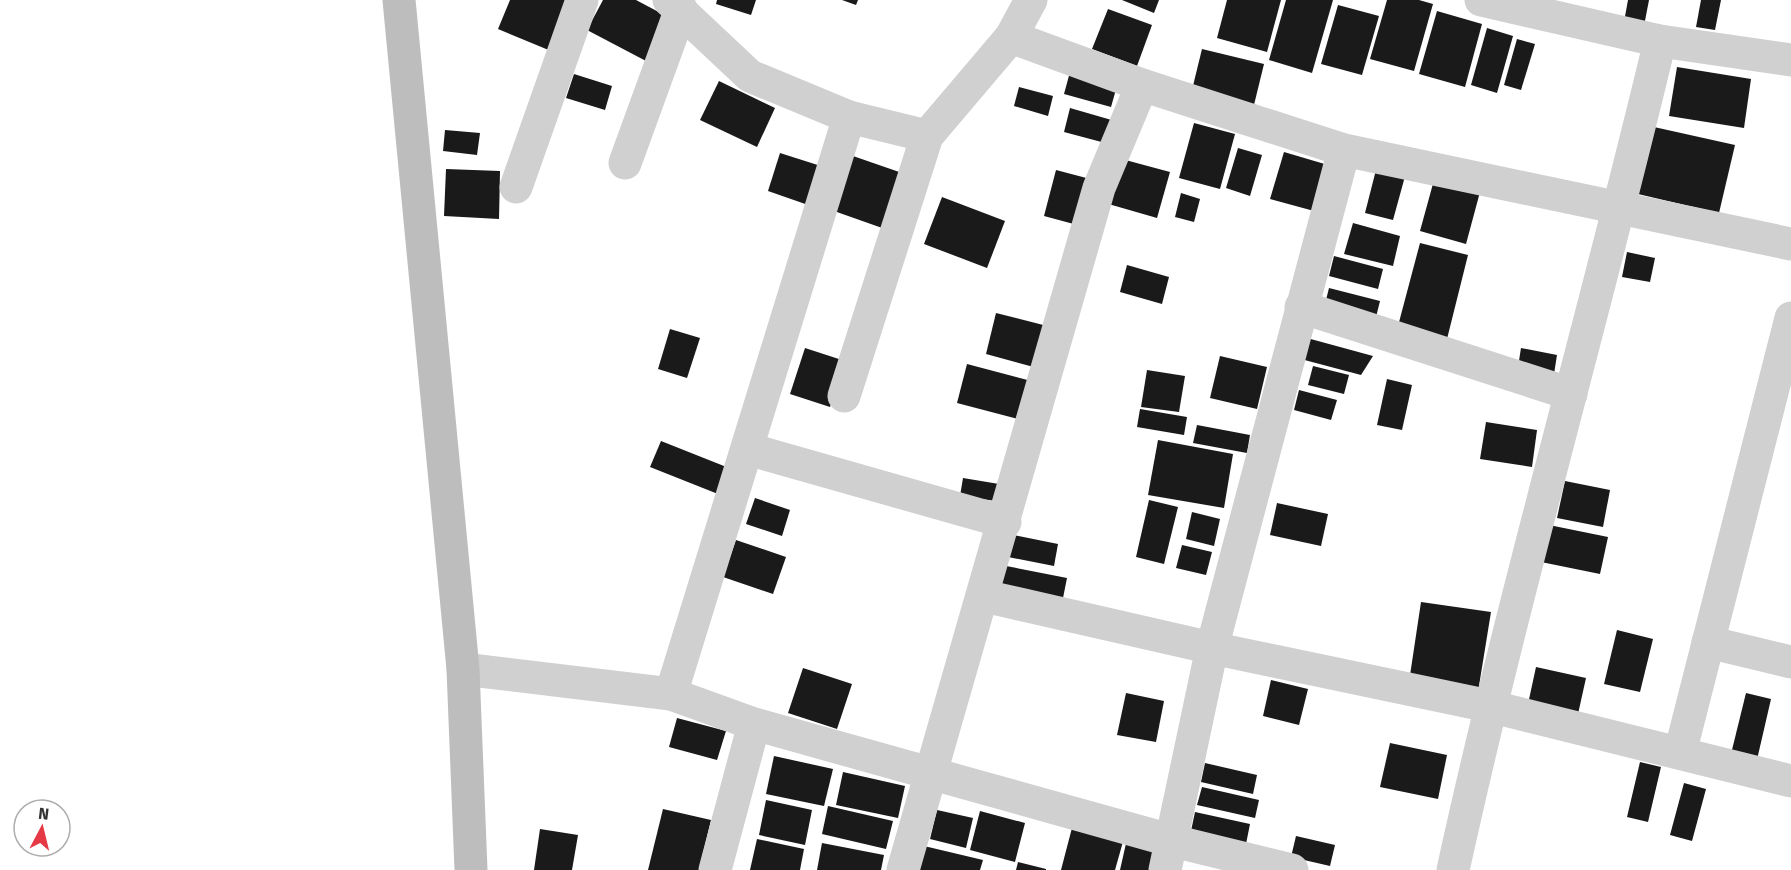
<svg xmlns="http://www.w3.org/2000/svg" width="1791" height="870" viewBox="0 0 1791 870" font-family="'Fira Sans',sans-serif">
	<rect width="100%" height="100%" fill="#fff"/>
	<g fill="#1a1a1a">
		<path d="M510,0H571L551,51L498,29Z"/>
		<path d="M603,0H636L670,18L646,61L587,30Z"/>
		<path d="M717,0H756L751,15L716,4Z"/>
		<path d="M842,0H858L856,5Z"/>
		<path d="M1122,0H1159L1154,13Z"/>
		<path d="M1227,0H1281L1267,52L1217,38Z"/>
		<path d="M1286,0H1333L1312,73L1269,60Z"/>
		<path d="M1387,0H1419L1433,4L1414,71L1370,59Z"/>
		<path d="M1628,0H1649L1644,26L1624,22Z"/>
		<path d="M1701,0H1721L1715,30L1696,27Z"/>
		<path d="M1338,5L1379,16L1362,75L1321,64Z"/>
		<path d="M1108,9L1152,25L1137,66L1092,49Z"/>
		<path d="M1437,11L1482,24L1465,87L1419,74Z"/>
		<path d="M1487,28L1513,36L1497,93L1471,85Z"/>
		<path d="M1517,39L1535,44L1521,90L1504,85Z"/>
		<path d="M1202,49L1264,64L1252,113L1190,98Z"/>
		<path d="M1677,67L1751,79L1744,128L1669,116Z"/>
		<path d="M1070,72L1117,86L1111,107L1064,94Z"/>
		<path d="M574,74L612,86L605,110L566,98Z"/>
		<path d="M719,81L775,108L757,147L700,120Z"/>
		<path d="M1019,87L1053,96L1048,116L1014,106Z"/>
		<path d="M1070,108L1115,121L1109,144L1064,132Z"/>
		<path d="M1194,123L1235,134L1220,189L1179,178Z"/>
		<path d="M1654,127L1735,145L1719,213L1638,194Z"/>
		<path d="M445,130L480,133L477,155L443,151Z"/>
		<path d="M1238,148L1262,155L1250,196L1226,188Z"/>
		<path d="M1284,152L1328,165L1314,211L1270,199Z"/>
		<path d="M780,153L824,167L811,206L768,191Z"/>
		<path d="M853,156L905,174L885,229L834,211Z"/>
		<path d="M1118,158L1170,172L1157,218L1105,203Z"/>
		<path d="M1378,162L1407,169L1393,220L1365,213Z"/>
		<path d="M446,169L500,171L499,219L444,216Z"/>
		<path d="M1056,170L1094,180L1081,226L1044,216Z"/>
		<path d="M1434,180L1480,192L1466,244L1420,231Z"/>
		<path d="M1181,193L1200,199L1194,222L1175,217Z"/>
		<path d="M942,197L1005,221L987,268L924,244Z"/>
		<path d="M1353,223L1400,236L1393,266L1344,254Z"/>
		<path d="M1420,243L1468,255L1447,339L1398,326Z"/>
		<path d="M1627,252L1655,258L1650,282L1622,277Z"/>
		<path d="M1334,256L1383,269L1378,289L1329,276Z"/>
		<path d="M1127,265L1169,277L1162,304L1120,292Z"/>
		<path d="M1329,288L1380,301L1376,317L1325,304Z"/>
		<path d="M996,313L1051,327L1041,369L986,354Z"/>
		<path d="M670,329L700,338L687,378L658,369Z"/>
		<path d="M1307,338L1373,356L1361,375L1297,358Z"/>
		<path d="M805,348L845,361L830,407L790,394Z"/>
		<path d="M1521,348L1557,355L1554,374L1518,367Z"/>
		<path d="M1220,356L1267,367L1257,409L1210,398Z"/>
		<path d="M967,364L1039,383L1029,422L957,403Z"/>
		<path d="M1313,366L1349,375L1344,394L1308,385Z"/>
		<path d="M1147,370L1185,376L1179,412L1141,407Z"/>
		<path d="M1387,379L1412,385L1402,430L1377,425Z"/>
		<path d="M1299,390L1337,400L1331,420L1294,410Z"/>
		<path d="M1140,409L1187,417L1184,435L1137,427Z"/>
		<path d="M1486,422L1537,430L1532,467L1480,459Z"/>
		<path d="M1197,425L1250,435L1247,453L1193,443Z"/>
		<path d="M1158,440L1233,454L1224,508L1148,495Z"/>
		<path d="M661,441L729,468L718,494L650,467Z"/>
		<path d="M963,478L999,484L996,501L960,496Z"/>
		<path d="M1565,481L1610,490L1603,527L1557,518Z"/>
		<path d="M755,498L790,510L782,536L746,524Z"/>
		<path d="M1149,500L1178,507L1164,564L1136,557Z"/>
		<path d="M1277,503L1328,514L1321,546L1270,535Z"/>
		<path d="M1192,512L1220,519L1214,546L1186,539Z"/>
		<path d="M1549,525L1608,537L1600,574L1541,562Z"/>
		<path d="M1013,535L1058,544L1054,566L1008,557Z"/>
		<path d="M736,540L786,557L773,594L723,577Z"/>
		<path d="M1182,545L1212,552L1206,575L1176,568Z"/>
		<path d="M1001,565L1067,578L1063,598L996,585Z"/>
		<path d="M1421,602L1491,612L1478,692L1409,682Z"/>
		<path d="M1617,630L1653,639L1640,692L1604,684Z"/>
		<path d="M1536,667L1586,678L1578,714L1528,704Z"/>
		<path d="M803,668L852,684L837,729L788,713Z"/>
		<path d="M1271,680L1308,689L1299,725L1263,716Z"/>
		<path d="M1126,693L1164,701L1156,742L1117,735Z"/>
		<path d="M1746,693L1771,699L1756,764L1730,758Z"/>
		<path d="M677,718L726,731L717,760L669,747Z"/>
		<path d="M1390,743L1447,755L1438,799L1380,787Z"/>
		<path d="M774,756L833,769L824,806L766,794Z"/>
		<path d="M1640,762L1661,767L1648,822L1627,817Z"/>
		<path d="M1205,763L1257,775L1253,794L1201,782Z"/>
		<path d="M843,772L905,786L898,818L836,805Z"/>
		<path d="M1684,783L1706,789L1692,841L1670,835Z"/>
		<path d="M1202,787L1259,800L1255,818L1197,805Z"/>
		<path d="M766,800L812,810L805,845L759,835Z"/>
		<path d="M828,806L893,821L886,849L822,834Z"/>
		<path d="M663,809L711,820L699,870H648Z"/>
		<path d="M937,810L973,818L966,848L930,839Z"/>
		<path d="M980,811L1025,823L1015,862L970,850Z"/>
		<path d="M1195,812L1250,824L1246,844L1191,831Z"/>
		<path d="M1073,824L1124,838L1115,870H1061Z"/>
		<path d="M540,829L578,835L572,870H534Z"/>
		<path d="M1296,836L1335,845L1330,866L1291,857Z"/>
		<path d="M757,839L804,849L800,870H750Z"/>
		<path d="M1127,839L1162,847L1156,870H1120Z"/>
		<path d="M822,843L884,855L881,870H817Z"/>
		<path d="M924,846L983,860L980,870H918Z"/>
		<path d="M1018,862L1046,869V870H1016Z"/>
	</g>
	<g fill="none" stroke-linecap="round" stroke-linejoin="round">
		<g stroke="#d0d0d0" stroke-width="33">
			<path d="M669,0L750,76L849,117L927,136"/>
			<path d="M1481,0L1660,41L1791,60"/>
			<path d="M1011,37L1142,85L1344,150L1791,244"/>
			<path d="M625,163L681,9"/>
			<path d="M516,187L582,0"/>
			<path d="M1301,307L1571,394"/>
			<path d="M844,396L927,136L1011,37L1031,0"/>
			<path d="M748,449L1005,522"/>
			<path d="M984,596L1212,648L1489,706L1791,781"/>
			<path d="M1708,642L1791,662"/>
			<path d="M463,669L671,694L849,117"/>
			<path d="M671,694L754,724L1173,841L1292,870"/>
			<path d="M1680,753L1791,318"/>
			<path d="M715,870L754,724"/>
			<path d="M903,870L1099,188L1142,85"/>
			<path d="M1165,870L1212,648L1344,150"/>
			<path d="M1453,870C1514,592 1594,318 1660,41"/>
		</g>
		<path stroke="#bdbdbd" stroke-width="33" d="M399,0L463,669L471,870"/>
	</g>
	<g transform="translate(42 828) rotate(7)"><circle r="28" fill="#ffffff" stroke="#adadad" stroke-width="1.5"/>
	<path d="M0-4.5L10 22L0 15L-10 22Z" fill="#e63946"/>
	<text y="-9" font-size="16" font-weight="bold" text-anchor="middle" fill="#333333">N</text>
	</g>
</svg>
